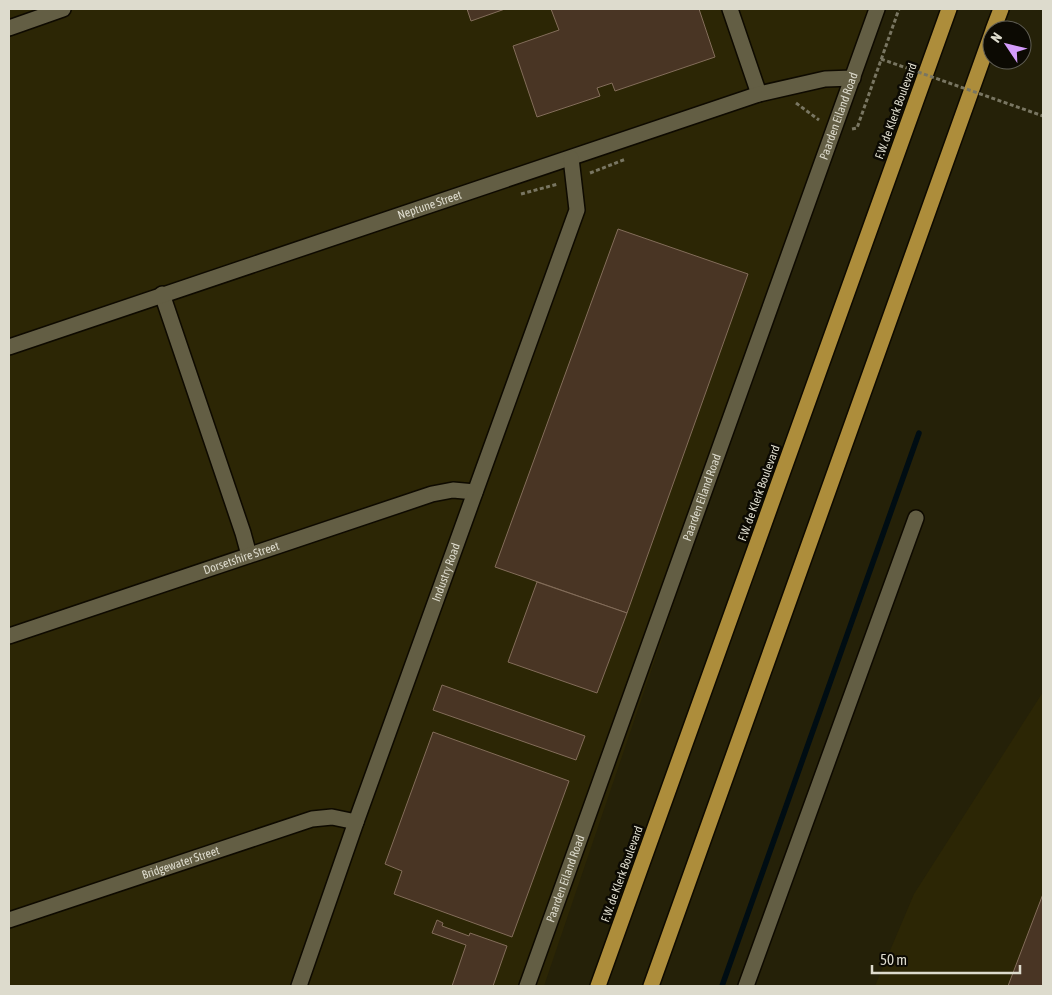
<svg xmlns="http://www.w3.org/2000/svg" width="1052" height="995" viewBox="0 0 1052 995" font-family="'Asap Condensed',sans-serif">
	<rect width="100%" height="100%" fill="#252108"/>
	<g fill="#2c2605">
		<path d="M9,9H876L544,986H9Z"/>
		<path d="M1043,692V986H875L914,894Z"/>
	</g>
	<g fill="none" stroke-linecap="round" stroke-linejoin="round">
		<path stroke="#000d13" stroke-width="5.5" d="M722,986L919,433"/>
	</g>
	<g fill="#493524" stroke="#836d5a">
		<path d="M467,9H505L471,21Z"/>
		<path d="M551,9H699L715,57L615,91L612,83L597,88L600,96L537,117L513,46L559,30Z"/>
		<path d="M618,229L748,274L627,613L495,567Z"/>
		<path d="M537,582L627,613L597,693L508,662Z"/>
		<path d="M442,685L585,736L576,760L433,710Z"/>
		<path d="M433,732L569,781L512,937L394,894L402,871L385,864Z"/>
		<path d="M1043,894V986H1008Z"/>
		<path d="M437,920L443,923L442,926L469,936L470,933L507,946L493,986H452L466,945L432,933Z"/>
	</g>
	<g fill="none" stroke-linecap="round" stroke-linejoin="round">
		<defs>
			<g id="minor">
				<path d="M730,9L759,94"/>
				<path d="M9,28L63,9"/>
				<path d="M162,294L243,533L249,555"/>
				<path id="s1" d="M9,347L759,94L825,79L853,78"/>
				<path id="s2" d="M9,636L432,494L453,490L475,492"/>
				<path id="s3" d="M9,920L312,819L332,817L356,822"/>
				<path id="s4" d="M299,986L356,822L577,210L571,158"/>
				<path id="s5" d="M527,986L877,9"/>
				<path d="M746,986L916,518"/>
			</g>
			<g id="highway">
				<path d="M993,30L1001,9"/>
				<path d="M598,986L949,9"/>
				<path d="M651,986L992,33"/>
			</g>
		</defs>
		<use href="#minor" stroke="#0e0a00" stroke-width="18"/>
		<use href="#highway" stroke="#0e0a00" stroke-width="18"/>
		<g stroke="#797662" stroke-width="3" stroke-dasharray="4 2.5" stroke-linecap="butt">
			<path d="M796,103L819,120"/>
			<path d="M852,129L857,128L899,9"/>
			<path d="M590,173L626,159"/>
			<path d="M521,194L558,184"/>
		</g>
		<use href="#minor" stroke="#635e44" stroke-width="15"/>
		<use href="#highway" stroke="#ad8d3b" stroke-width="15"/>
		<path stroke="#797662" stroke-width="3" stroke-dasharray="4 2.5" stroke-linecap="butt" d="M881,59L1043,116"/>
	</g>
	<g text-anchor="middle" dominant-baseline="central" stroke-width="5" stroke-linejoin="round" paint-order="stroke">
		<g font-size="12" fill="#dddbcd" stroke="#0c0a03">
			<text transform="translate(896 111) rotate(-70)">F.W. de Klerk Boulevard</text>
			<text stroke="none"><textPath href="#s5" startOffset="924">Paarden Eiland Road</textPath></text>
			<text stroke="none"><textPath href="#s1" startOffset="444">Neptune Street</textPath></text>
			<text transform="translate(759 493) rotate(-70)">F.W. de Klerk Boulevard</text>
			<text stroke="none"><textPath href="#s5" startOffset="519">Paarden Eiland Road</textPath></text>
			<text stroke="none"><textPath href="#s2" startOffset="245">Dorsetshire Street</textPath></text>
			<text stroke="none"><textPath href="#s4" startOffset="439">Industry Road</textPath></text>
			<text stroke="none"><textPath href="#s3" startOffset="181">Bridgewater Street</textPath></text>
			<text transform="translate(622 874) rotate(-70)">F.W. de Klerk Boulevard</text>
			<text stroke="none"><textPath href="#s5" startOffset="114">Paarden Eiland Road</textPath></text>
		</g>
	</g>
	<rect width="1052" height="995" fill="none" stroke="#dddbcd" stroke-width="20"/>
	<g transform="translate(1007 45) rotate(305)"><circle r="24" fill="#0c0a03" stroke="#605e54"/>
	<path d="M0-4L9 19L0 12L-9 19Z" fill="#d49cfb"/>
	<text y="-8" font-size="14" font-weight="bold" text-anchor="middle" fill="#dddbcd">N</text>
	</g>
	<path d="M872 965v8h148v-8" fill="none" stroke="#dddbcd" stroke-width="2.5"/>
	<text x="880" y="965" font-size="15" fill="#dddbcd" stroke="#0c0a03" stroke-width="4" paint-order="stroke">50 m</text>
</svg>
